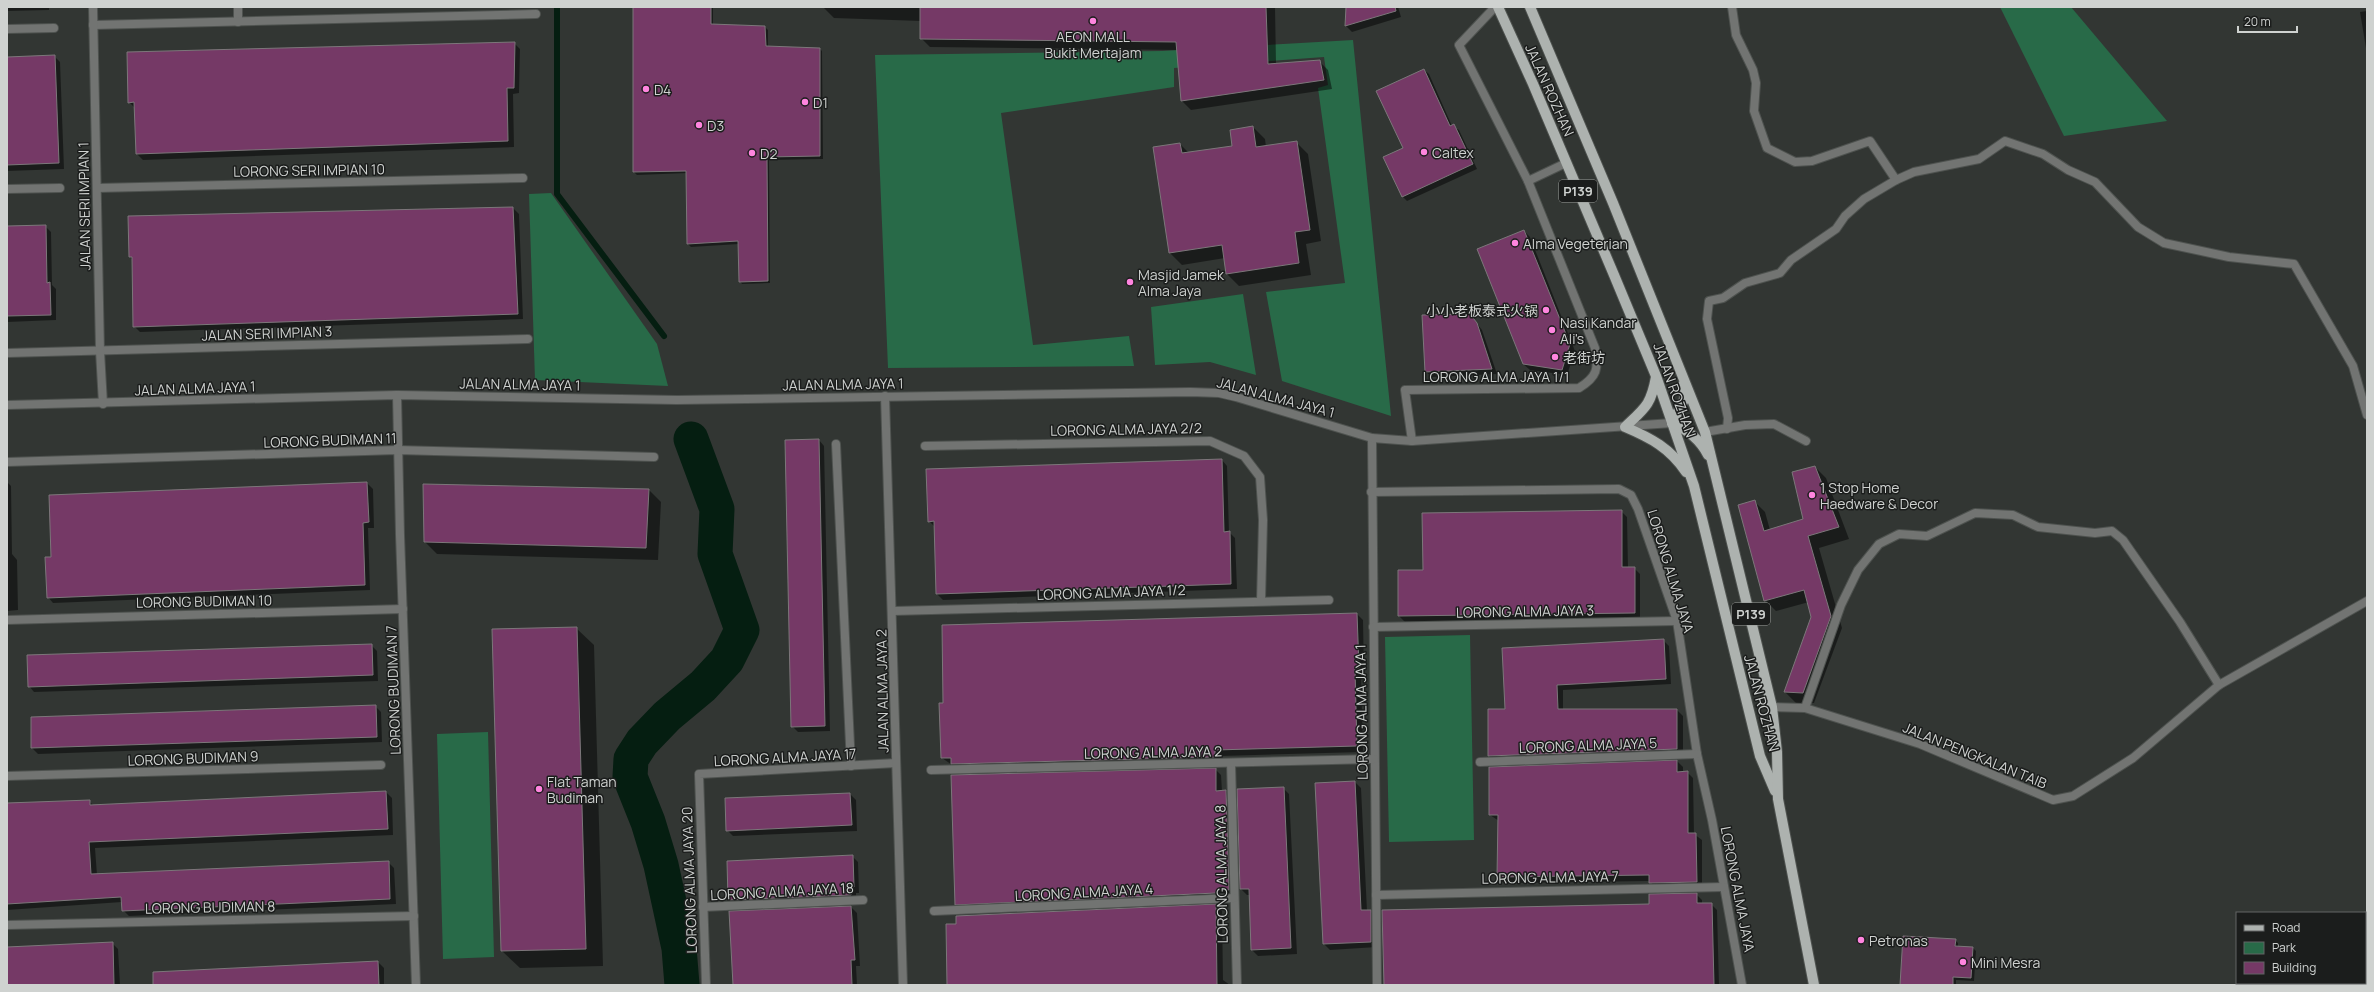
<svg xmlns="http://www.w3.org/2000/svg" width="2374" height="992" viewBox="0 0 2374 992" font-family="Manrope,'Noto Sans SC',sans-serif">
	<rect width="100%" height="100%" fill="#323633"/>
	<g fill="#286a48">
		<path d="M2000,7H2071L2167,121L2064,136Z"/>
		<path d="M1353,40L1391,416L1282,381L1266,292L1345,283L1318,88L1328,85L1324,57L1174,68V87L1001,113L1033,345L1129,336L1134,366L888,368L875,55L1162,51Z"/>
		<path d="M551,193L657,344L668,386L535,380L529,194Z"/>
		<path d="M1243,294L1256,375L1210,362L1155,365L1151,307Z"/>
		<path d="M1470,635L1474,840L1389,842L1385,637Z"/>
		<path d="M488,732L494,957L443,959L437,734Z"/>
	</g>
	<g fill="#0007">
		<path d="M7,7H49V10L7,11Z"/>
		<path d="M634,7H713V25L765,27L768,30V47L820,49L822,51L823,159L769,160L770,283L742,284L740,281L739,244L691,247L688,244V173L637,175L634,172Z"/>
		<path d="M823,7H1275L1276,64L1319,61L1328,70L1332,89L1191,110L1182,101L1178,50L930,47L921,38V21L834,18Z"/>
		<path d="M1347,7H1398L1401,17L1352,32L1346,26Z"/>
		<path d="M2367,11V54L2360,12Z"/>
		<path d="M514,43L520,49L519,93L513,94L514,147L143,160L137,154L135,108L129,102Z"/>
		<path d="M54,56L60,62L64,169L7,171V58Z"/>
		<path d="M1424,70L1429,74L1452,126L1459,130L1477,169L1407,201L1403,197L1385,158L1404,148Z"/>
		<path d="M1253,127L1265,139L1266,147L1296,142L1308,154L1321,241L1306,244L1311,275L1239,286L1227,274L1225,258L1182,265L1170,253L1180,144L1189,153L1234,147Z"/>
		<path d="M513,208L519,214L523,319L140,332L134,326L133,260L130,257Z"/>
		<path d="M45,226L51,232L52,285L56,289V320L7,322V227Z"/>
		<path d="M1524,231L1530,237L1575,351L1567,375L1530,370L1523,364Z"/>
		<path d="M1475,321L1482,330L1497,374L1432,377L1426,372Z"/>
		<path d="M819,440L824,446L830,731L798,732L792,726Z"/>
		<path d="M1222,460L1227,466L1229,532L1235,538L1237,589L943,600L937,594L935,527L929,521Z"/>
		<path d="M1815,467L1826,478L1849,539L1819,548L1842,628L1814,703H1796L1785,692L1812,617L1809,602L1776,611L1765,600L1754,501L1765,512L1770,530L1804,519Z"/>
		<path d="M7,482L11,486L12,554L17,560L18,610L7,611Z"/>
		<path d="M367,483L373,489L374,528H368L370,590L53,603L48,597Z"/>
		<path d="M424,485L649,490L661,502L658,560L437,554L425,542Z"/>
		<path d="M1621,511L1627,517L1628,568H1634L1640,574V619L1405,622L1399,616V571H1424Z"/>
		<path d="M1357,614L1363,620L1364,674H1361L1363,752L1221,756V763L958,769L942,758Z"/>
		<path d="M576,628L594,645L603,966L520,968L502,951L493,630Z"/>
		<path d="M1663,640L1669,646L1671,684L1563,690V710H1677L1683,716V755L1495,762L1489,756L1506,710L1503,648Z"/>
		<path d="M371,645L377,651L378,681L34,692L29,686Z"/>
		<path d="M375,706L381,712L382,742L38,754L32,748Z"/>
		<path d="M1677,761L1683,767V772H1687L1693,778L1694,834L1702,840V888L1656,889L1650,881L1504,883L1498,877L1499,821L1490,815V768Z"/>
		<path d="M1215,769L1221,775L1222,791H1226L1232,797L1234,895L962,910L956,904Z"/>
		<path d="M1355,782L1361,788L1367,911H1370L1376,917L1377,947L1330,950L1324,944L1316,784Z"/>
		<path d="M1283,788L1289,794L1297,954L1258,956L1252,950L1250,895H1247L1241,889Z"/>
		<path d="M386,792L392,798L393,835L95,848L97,875L388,862L394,868L396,904L129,916L123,910L122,902L7,910V804L89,801L94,806Z"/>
		<path d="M850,794L856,800L857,831L733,836L727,830Z"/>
		<path d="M852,856L858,862L859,893H856V901L735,906L729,900L728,862Z"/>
		<path d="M1696,894L1702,900V904H1711L1717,910L1719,985H1383L1650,905Z"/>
		<path d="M1216,905L1222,911L1223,980L1230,985H955Z"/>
		<path d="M851,907L857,913L860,966H856L857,985H734L730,912Z"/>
		<path d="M1955,940L1958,943V947L1973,948L1976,951L1974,981L1956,980V985H1901Z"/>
		<path d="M112,943L118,949L120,985H7V948Z"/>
		<path d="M378,962L384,968V985H155Z"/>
	</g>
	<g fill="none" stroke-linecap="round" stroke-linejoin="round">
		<path stroke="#051e11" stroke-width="6" d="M557,7V194L664,336"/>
		<path stroke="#051e11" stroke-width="35" d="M682,985L679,948L661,865L648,822L630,777L631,759L642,742L667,716L703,686L727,660L742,630L715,554L717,509L691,439"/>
	</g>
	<g fill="#753966" stroke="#7c777a">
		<path d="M633,7H711V24L765,26L766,46L820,48V156L767,157L768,281L739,282L738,241L687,244L686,171L633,172Z"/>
		<path d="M920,7H1266L1268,64L1320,60L1324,80L1181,101L1176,42L920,39Z"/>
		<path d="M1346,7H1395L1396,11L1345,26Z"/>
		<path d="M515,42L514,88H507L508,141L136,154L134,102L128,103L127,52Z"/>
		<path d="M55,55L59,163L7,165V57Z"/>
		<path d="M1424,69L1450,126L1454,124L1473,164L1402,197L1383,157L1403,148L1376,91Z"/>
		<path d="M1253,126L1256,147L1297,141L1310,230L1295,232L1299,263L1226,274L1222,245L1169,253L1153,147L1180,143L1182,153L1232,146L1230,130Z"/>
		<path d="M513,207L518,314L133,327L132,257H129L128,216Z"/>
		<path d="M46,225L47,283L50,282L51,315L7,316V226Z"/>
		<path d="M1524,230L1570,344L1562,370L1523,364L1477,249Z"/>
		<path d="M1470,314L1477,323L1492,369L1425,372L1422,315Z"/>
		<path d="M819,439L825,726L791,727L785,440Z"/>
		<path d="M1222,459L1224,532L1230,531L1231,584L936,594L934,521L928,522L926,469Z"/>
		<path d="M1815,466L1839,527L1808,536L1831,616L1803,693L1784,692L1811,617L1804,590L1764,601L1738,505L1755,500L1764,531L1803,519L1792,472Z"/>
		<path d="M367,482L369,522L363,523L365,585L47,598L45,557H51L49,495Z"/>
		<path d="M423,484L649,489L646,548L424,542Z"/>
		<path d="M1622,510V567H1635V613L1398,616V570H1423L1422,513Z"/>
		<path d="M1357,613L1359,668L1355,669L1357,746L1215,750V757L951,764V758H941L939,703H943L942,625Z"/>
		<path d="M577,627L586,949L501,951L492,629Z"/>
		<path d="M1664,639L1666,679L1557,685L1558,709H1677V749L1488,756V709H1505L1502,648Z"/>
		<path d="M372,644L373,675L28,687L27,655Z"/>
		<path d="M376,705L377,737L31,748V717Z"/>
		<path d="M1677,760V772L1688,771V833H1696L1697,882L1649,883V875L1497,877L1498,815H1489V767Z"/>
		<path d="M1216,768V791L1226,790L1229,890H1216V893L955,905L951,775Z"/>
		<path d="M1355,781L1361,910H1371V942L1323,944L1315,783Z"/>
		<path d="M1284,787L1291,948L1251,950L1249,889H1240L1237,789Z"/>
		<path d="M386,791L388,829L89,842L91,874L389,861L390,899L122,911L121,897L7,904V803L90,800V805Z"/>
		<path d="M850,793L852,825L726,831L725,798Z"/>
		<path d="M853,855L854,887H850L851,895L728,900L727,861Z"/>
		<path d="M1697,893V903H1712L1714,985H1384L1382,910L1649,904V894Z"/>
		<path d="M1216,904L1217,985H947L946,924H956V916Z"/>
		<path d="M851,906L855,960H851L852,985H733L729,911Z"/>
		<path d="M1903,936L1956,939L1955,946L1973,947L1971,978L1953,977V985H1900Z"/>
		<path d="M113,942L114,985H7V947Z"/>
		<path d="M378,961L379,985H153V972Z"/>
	</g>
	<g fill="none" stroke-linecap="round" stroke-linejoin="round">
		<defs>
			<g id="minor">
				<path d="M238,7V22"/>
				<path d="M1495,7L1459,45L1528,181L1566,163"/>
				<path d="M1732,7L1736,35L1753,70L1756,83L1754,111L1767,148L1795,162L1812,161L1870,141L1896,180"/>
				<path d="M93,25L536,14"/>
				<path d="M7,29L54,28"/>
				<path d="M97,188L523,178"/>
				<path d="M7,189L60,188"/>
				<path d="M7,353L528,339"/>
				<path d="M397,395L400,535L416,985"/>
				<path d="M1727,429L1728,418L1707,319L1709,301L1723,298L1745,283L1780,273L1791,260L1836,229L1845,216L1864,199L1896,180L1914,172L1979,159L2005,141L2043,154L2068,170L2095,182L2138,227L2164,243L2229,257L2294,264L2353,366L2367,415"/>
				<path d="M1705,432L1745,425L1774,424L1806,441"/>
				<path d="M1372,438L1377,985"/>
				<path d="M1412,441L1405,390L1579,388C1597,377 1599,369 1595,348L1528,181"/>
				<path d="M836,444L851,766"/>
				<path d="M925,446L1210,441L1244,456L1260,477L1263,520L1261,601"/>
				<path d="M7,462L397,450L654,457"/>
				<path d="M1371,492L1619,489L1631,495L1638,509L1677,621L1697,754L1712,820L1742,985"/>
				<path d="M893,611L1329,600"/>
				<path d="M7,620L403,609"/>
				<path d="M1373,627L1677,621"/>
				<path d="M1772,707L1805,708L1920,744L2053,800L2073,796L2133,758L2219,685L2367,601"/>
				<path d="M1805,708L1841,605L1858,570L1879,544L1899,534L1927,536L1975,513L2013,515L2038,527L2095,533L2112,531L2123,540L2180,622L2219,685"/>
				<path d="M1480,762L1697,754"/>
				<path d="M1231,763L1237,985"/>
				<path d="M931,770L1374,759"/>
				<path d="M7,776L381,765"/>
				<path d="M1376,895L1724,887"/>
				<path d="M703,907L863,900"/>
				<path d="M934,911L1234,898"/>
				<path d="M2365,917L2367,916"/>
				<path d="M7,925L414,916"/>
				<path d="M706,985L699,774L896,763"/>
				<path d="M2248,985V983"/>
			</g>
			<g id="tertiary">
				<path d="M93,7L100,351L103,404"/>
				<path d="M885,396L903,985"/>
				<path d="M7,405L397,395L677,400L1190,392L1219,393L1236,397L1372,438L1412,441L1672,423"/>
			</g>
			<g id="primary">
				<path d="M1498,7L1533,84L1614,275L1656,376L1694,486L1760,756L1775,791"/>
				<path d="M1530,7L1613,203L1705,432L1772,707L1777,752L1778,799L1814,985"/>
				<path d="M1656,377C1651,405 1645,408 1625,427C1651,438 1670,448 1686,472"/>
				<path d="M1672,423L1685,398L1683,385"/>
				<path d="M1672,423C1688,430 1700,439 1708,455"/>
			</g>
		</defs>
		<use href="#minor" stroke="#4e524f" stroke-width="10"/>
		<use href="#tertiary" stroke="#4e524f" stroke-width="10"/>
		<use href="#primary" stroke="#4e524f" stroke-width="12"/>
		<use href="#minor" stroke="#727472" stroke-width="8"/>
		<use href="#tertiary" stroke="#727472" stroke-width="8"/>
		<use href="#primary" stroke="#adb2af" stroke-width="10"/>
	</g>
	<g fill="#ff85df" stroke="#1b1d1c" stroke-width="1.5">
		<circle cx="1093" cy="21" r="4"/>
		<circle cx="646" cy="89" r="4"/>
		<circle cx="805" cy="102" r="4"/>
		<circle cx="699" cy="125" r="4"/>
		<circle cx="1424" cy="152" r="4"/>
		<circle cx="752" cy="153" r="4"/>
		<circle cx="1515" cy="243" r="4"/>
		<circle cx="1130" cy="282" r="4"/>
		<circle cx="1546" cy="310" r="4"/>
		<circle cx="1552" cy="330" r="4"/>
		<circle cx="1555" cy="357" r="4"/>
		<circle cx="1812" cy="495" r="4"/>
		<circle cx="539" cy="789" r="4"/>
		<circle cx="1861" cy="940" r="4"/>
		<circle cx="1963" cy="962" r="4"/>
	</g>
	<g text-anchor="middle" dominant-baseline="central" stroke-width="3" stroke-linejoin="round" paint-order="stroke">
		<g fill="#1b1d1c" stroke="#999c9a" stroke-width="1">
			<rect x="1559" y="180" width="38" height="22" rx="3"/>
			<rect x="1732" y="603" width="38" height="22" rx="3"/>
		</g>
		<g font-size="13" font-weight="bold" fill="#cfd2d0">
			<text x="1578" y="191">P139</text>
			<text x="1751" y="614">P139</text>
		</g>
		<g font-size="14" fill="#cfd2d0" stroke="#1b1d1c" text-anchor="start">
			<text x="1093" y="36" text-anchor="middle">AEON MALL<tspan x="1093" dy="16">Bukit Mertajam</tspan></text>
			<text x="654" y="89">D4</text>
			<text x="813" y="102">D1</text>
			<text x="707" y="125">D3</text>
			<text x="1432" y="152">Caltex</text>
			<text x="760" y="153">D2</text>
			<text x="1523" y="243">Alma Vegeterian</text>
			<text x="1138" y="274">Masjid Jamek<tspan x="1138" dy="16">Alma Jaya</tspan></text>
			<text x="1538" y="310" text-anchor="end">小小老板泰式火锅</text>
			<text x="1560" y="322">Nasi Kandar<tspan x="1560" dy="16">Ali's</tspan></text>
			<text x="1563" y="357">老街坊</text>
			<text x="1820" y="487">1 Stop Home<tspan x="1820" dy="16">Haedware &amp; Decor</tspan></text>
			<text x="547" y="781">Flat Taman<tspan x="547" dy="16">Budiman</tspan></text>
			<text x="1869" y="940">Petronas</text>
			<text x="1971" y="962">Mini Mesra</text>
		</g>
		<g font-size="14" fill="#cfd2d0" stroke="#1b1d1c">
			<text transform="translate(1550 90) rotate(66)">JALAN ROZHAN</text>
			<text transform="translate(309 170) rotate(-1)">LORONG SERI IMPIAN 10</text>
			<text transform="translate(84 206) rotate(-91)">JALAN SERI IMPIAN 1</text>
			<text transform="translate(267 333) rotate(-2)">JALAN SERI IMPIAN 3</text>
			<text x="1496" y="376">LORONG ALMA JAYA 1/1</text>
			<text transform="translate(520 384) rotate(1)">JALAN ALMA JAYA 1</text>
			<text transform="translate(843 384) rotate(-1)">JALAN ALMA JAYA 1</text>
			<text transform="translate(195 388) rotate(-2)">JALAN ALMA JAYA 1</text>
			<text transform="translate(1675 390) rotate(70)">JALAN ROZHAN</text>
			<text transform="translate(1276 397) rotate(15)">JALAN ALMA JAYA 1</text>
			<text transform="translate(1126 429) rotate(-1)">LORONG ALMA JAYA 2/2</text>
			<text transform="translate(330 440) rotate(-2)">LORONG BUDIMAN 11</text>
			<text transform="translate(1671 571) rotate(73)">LORONG ALMA JAYA</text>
			<text transform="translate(1111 592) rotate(-2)">LORONG ALMA JAYA 1/2</text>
			<text transform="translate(204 601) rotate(-1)">LORONG BUDIMAN 10</text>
			<text transform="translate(1525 611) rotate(-1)">LORONG ALMA JAYA 3</text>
			<text transform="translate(393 690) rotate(-92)">LORONG BUDIMAN 7</text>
			<text transform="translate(882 691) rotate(-91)">JALAN ALMA JAYA 2</text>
			<text transform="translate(1762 703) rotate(75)">JALAN ROZHAN</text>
			<text transform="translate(1361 712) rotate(-91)">LORONG ALMA JAYA 1</text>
			<text transform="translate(1588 745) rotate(-2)">LORONG ALMA JAYA 5</text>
			<text transform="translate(1153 752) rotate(-1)">LORONG ALMA JAYA 2</text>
			<text transform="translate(1975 755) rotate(22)">JALAN PENGKALAN TAIB</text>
			<text transform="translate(785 757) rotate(-3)">LORONG ALMA JAYA 17</text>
			<text transform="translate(193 758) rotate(-2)">LORONG BUDIMAN 9</text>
			<text transform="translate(1221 874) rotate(-91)">LORONG ALMA JAYA 8</text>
			<text transform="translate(1550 877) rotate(-1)">LORONG ALMA JAYA 7</text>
			<text transform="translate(689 880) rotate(-92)">LORONG ALMA JAYA 20</text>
			<text transform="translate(1738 889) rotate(79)">LORONG ALMA JAYA</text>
			<text transform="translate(782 891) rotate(-3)">LORONG ALMA JAYA 18</text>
			<text transform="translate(1084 892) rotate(-3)">LORONG ALMA JAYA 4</text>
			<text transform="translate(210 907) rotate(-1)">LORONG BUDIMAN 8</text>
		</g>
	</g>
	<rect width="2374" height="992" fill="none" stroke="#cfd2d0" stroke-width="16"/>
	<rect x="2236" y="912" width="130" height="72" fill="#1b1d1c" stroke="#636564"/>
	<rect x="2244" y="925" width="20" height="6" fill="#adb2af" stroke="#636564"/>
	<text x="2272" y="932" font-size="12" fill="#cfd2d0">Road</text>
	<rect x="2244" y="942" width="20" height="12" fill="#286a48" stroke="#636564"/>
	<text x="2272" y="952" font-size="12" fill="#cfd2d0">Park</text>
	<rect x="2244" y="962" width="20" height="12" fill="#753966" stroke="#636564"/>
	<text x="2272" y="972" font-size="12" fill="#cfd2d0">Building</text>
	<path d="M2238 26v6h59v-6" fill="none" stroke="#cfd2d0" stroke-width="2"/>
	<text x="2244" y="26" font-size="12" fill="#cfd2d0" stroke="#1b1d1c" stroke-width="3" paint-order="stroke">20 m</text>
</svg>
